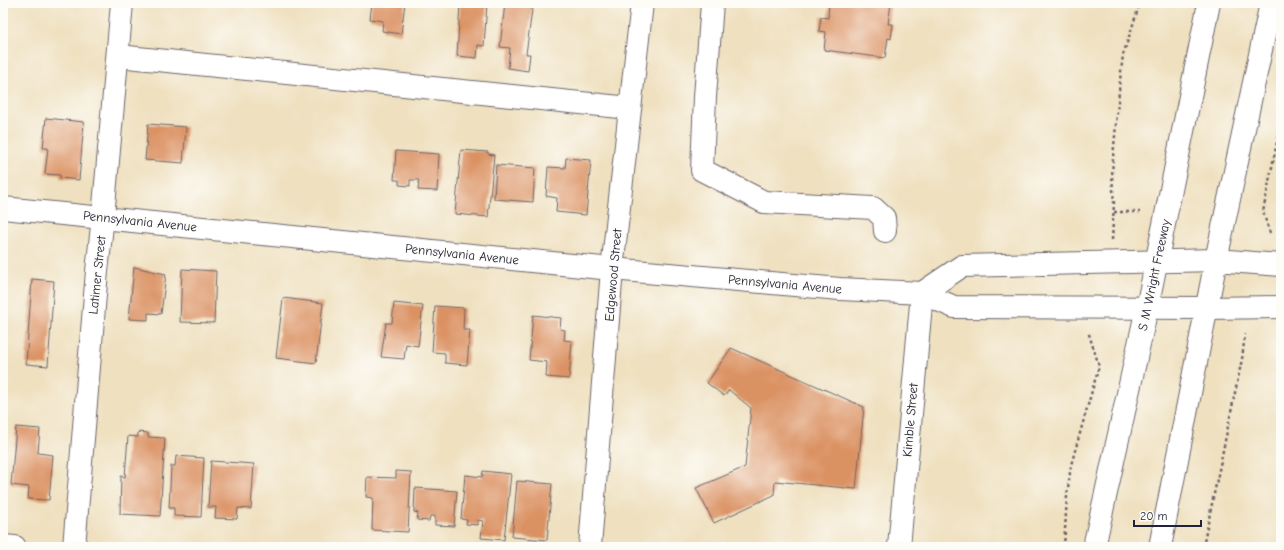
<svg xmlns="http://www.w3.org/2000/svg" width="1284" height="550" viewBox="0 0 1284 550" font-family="'Comic Neue',sans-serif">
	<rect width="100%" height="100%" fill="#fdfcf7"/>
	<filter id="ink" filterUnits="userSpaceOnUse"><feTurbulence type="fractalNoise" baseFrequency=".025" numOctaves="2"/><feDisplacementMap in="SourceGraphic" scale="8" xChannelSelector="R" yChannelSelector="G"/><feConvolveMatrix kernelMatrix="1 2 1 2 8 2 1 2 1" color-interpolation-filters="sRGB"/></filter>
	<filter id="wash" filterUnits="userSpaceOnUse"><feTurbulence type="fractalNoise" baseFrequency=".012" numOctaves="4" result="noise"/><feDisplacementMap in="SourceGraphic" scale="16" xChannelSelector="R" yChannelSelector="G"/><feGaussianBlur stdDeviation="0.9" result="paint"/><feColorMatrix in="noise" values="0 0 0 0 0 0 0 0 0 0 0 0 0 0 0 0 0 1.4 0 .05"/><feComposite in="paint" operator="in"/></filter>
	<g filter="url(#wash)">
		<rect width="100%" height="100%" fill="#efe0bf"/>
		<g id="blocks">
			<g fill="#db9263">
				<path d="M264,3H300V7L264,4Z"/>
				<path d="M372,3H405L401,34L382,31L383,21L370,19Z"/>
				<path d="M460,3H487L484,46L478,45L477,58L457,56Z"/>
				<path d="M505,3H533L526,54H530L528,71L508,68L510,48L500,47Z"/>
				<path d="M829,3H891L888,24H893L891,39L888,38L885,58L824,50L826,32L819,31L821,17L828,18Z"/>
				<path d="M46,118L84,122L79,180L60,178V175L45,174L48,148H43Z"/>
				<path d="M148,124L186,127L183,163L145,160Z"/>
				<path d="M461,150L488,152V154L494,155L488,217L455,214Z"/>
				<path d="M396,151L439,154L437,191L418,190L419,180H410V186L399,185V180H394Z"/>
				<path d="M566,158L591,160L586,215L556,212L557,198L546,196L548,167L565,168Z"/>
				<path d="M496,165L535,168L533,202L494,199Z"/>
				<path d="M134,267L166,274L161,314L148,313V320L129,319Z"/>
				<path d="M182,269L216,271L214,323L180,322Z"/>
				<path d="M32,279L54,281L48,366L26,364Z"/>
				<path d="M283,298L323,303L316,363L276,358Z"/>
				<path d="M394,303L423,306L418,346L406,344L404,359L381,357L386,323H392Z"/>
				<path d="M435,306L464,308L463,330H470L467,365L445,363V353L432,352Z"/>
				<path d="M533,315L561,318L560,329L565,330L564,340L572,341L569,379L546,377L547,362L529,360Z"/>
				<path d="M731,348L864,407L856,489L775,481L774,495L714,523L696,488L745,467L751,408L729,390L724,396L707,383Z"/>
				<path d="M16,427L40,429L38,453L53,455L49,500L28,499L29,487L11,485Z"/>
				<path d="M138,432L148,433V437L165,438L160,516L120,514L121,476L125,477L128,436L138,437Z"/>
				<path d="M176,456L204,458L201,517L174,516V508H169L171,466H175Z"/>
				<path d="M211,461L254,464L251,509L238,508L237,519L215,518L216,507H208Z"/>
				<path d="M396,471L411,472L408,532L372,530L373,498L366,497L367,477L396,478Z"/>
				<path d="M483,471L511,474L504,540L481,538L483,521L478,520V525L466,524L467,520L461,519L465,475L482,477Z"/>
				<path d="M517,481L552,484L547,540L512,537Z"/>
				<path d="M415,488L457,491L454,526L435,525V516H430L429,521L417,520L418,513L414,512Z"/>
			</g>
		</g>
	</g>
	<g filter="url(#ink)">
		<use href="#blocks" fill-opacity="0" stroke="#6a6469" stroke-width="1"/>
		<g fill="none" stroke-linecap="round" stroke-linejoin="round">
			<defs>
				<g id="minor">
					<path d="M712,3L705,97L702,170L764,202L873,208L884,218L885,231"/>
					<path d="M118,56L630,108"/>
					<path d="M3,208L612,269L840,289L922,293L954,307L1206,308L1281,307"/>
					<path d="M922,293L962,266L1216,260L1281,265"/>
					<path d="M3,546L15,547"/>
					<path d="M74,547L97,271L103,217L122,3"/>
					<path d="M590,547L612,269L642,3"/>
					<path d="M899,547L922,293"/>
				</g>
				<g id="major">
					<path d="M1094,547L1147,308L1209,3"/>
					<path d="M1160,547L1216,260L1271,3"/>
				</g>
			</defs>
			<use href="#minor" stroke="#6a6469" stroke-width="24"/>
			<use href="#major" stroke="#6a6469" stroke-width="24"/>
			<g stroke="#6a6469" stroke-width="2.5" stroke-dasharray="3 3" stroke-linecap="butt">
				<path d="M1114,212H1140"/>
				<path d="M1270,233L1263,212L1281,122"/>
				<path d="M1112,240L1114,203L1112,176L1113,158L1120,80L1123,55L1140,3"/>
				<path d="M1064,547L1067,496L1071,465L1099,366L1088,331"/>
				<path d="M1203,547L1242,359L1245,334"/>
			</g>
			<use href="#minor" stroke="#fff" stroke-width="22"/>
			<use href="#major" stroke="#fff" stroke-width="22"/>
		</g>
	</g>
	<g text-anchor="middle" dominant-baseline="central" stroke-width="3" stroke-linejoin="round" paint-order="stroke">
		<g font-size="13" fill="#22223b" stroke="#fdfcf7">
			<text transform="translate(140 221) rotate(6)">Pennsylvania Avenue</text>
			<text transform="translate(462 254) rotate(6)">Pennsylvania Avenue</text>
			<text transform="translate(97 275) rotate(-84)">Latimer Street</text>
			<text transform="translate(613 275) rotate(-85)">Edgewood Street</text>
			<text transform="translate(1154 275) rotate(-78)">S M Wright Freeway</text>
			<text transform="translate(785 284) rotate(5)">Pennsylvania Avenue</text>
			<text transform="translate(910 420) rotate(-85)">Kimble Street</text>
		</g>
	</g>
	<rect width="1284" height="550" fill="none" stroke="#fdfcf7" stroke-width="16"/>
	<path d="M1134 520v6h67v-6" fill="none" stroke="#22223b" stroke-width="2"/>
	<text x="1140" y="520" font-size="12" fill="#22223b" stroke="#fdfcf7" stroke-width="3" paint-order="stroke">20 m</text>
</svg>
